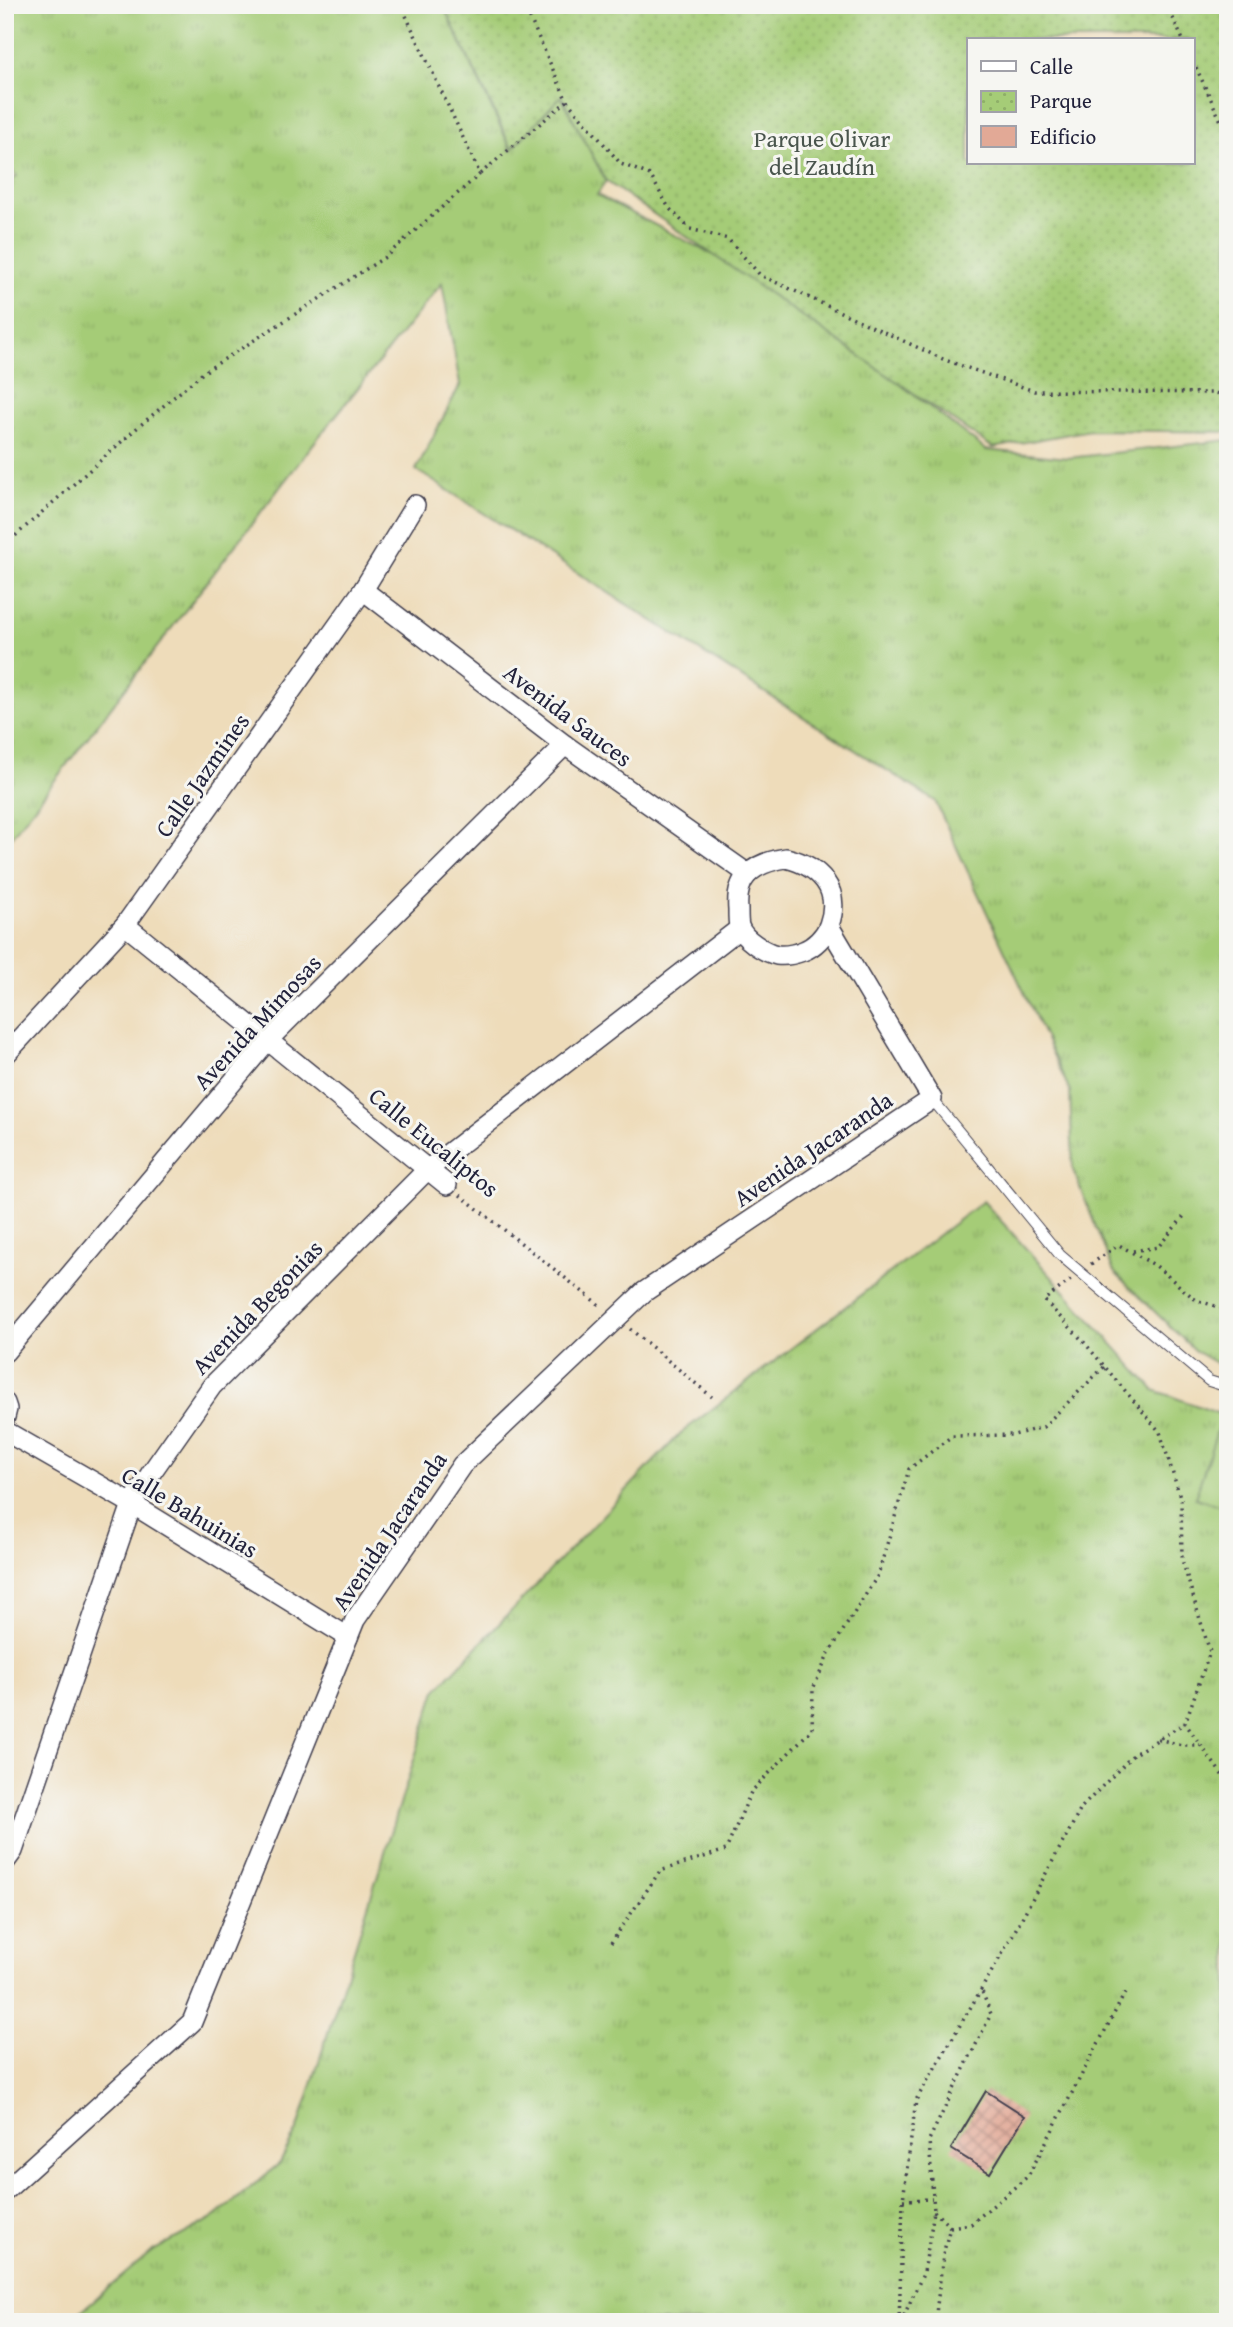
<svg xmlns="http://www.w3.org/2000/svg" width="1233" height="2327" viewBox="0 0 1233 2327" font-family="'Gentium Book Plus',serif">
	<defs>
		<pattern id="grass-tufts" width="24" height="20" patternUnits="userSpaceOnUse" patternTransform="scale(1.75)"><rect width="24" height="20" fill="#a5cc77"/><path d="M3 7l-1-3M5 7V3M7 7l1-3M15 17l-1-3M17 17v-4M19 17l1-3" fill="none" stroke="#8eaf68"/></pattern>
		<pattern id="park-dots" width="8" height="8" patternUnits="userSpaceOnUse" patternTransform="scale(1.75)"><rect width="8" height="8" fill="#a5cc77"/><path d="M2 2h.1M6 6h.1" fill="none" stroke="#8eaf68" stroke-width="1.8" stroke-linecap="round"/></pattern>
		<pattern id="building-cross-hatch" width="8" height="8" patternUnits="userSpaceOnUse" patternTransform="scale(1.75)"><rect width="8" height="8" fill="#e2a996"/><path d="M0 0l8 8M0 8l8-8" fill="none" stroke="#b7897c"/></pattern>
	</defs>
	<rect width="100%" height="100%" fill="#f6f6f2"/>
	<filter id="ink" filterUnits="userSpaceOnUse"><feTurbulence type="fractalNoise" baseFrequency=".0143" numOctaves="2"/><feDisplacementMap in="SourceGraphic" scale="14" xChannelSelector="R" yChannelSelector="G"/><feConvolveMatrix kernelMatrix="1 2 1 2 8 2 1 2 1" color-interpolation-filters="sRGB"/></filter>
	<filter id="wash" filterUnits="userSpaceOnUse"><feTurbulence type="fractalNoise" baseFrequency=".00686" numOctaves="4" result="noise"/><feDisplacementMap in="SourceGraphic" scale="28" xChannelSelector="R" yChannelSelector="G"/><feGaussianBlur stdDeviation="1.57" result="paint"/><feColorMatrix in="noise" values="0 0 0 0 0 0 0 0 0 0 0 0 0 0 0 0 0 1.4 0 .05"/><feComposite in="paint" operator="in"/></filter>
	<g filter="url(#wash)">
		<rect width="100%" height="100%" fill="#eedcba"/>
		<g fill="url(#grass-tufts)" stroke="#647759" stroke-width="2">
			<path d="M5,5H443L511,149L561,96L606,181L597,195L771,285L986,450L1068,458L1228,440V1370L1195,1351L1114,1272L1073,1170L1070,1091L935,801L416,470L460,385L442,283L317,439L5,845V187L17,176L5,164Z"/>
			<path d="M983,1201L1154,1390L1228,1417V2322H68L151,2252L215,2217L280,2163L298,2128L436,1690L681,1433Z"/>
		</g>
		<path fill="url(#park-dots)" stroke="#647759" stroke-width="2" fill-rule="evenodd" d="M443,5H1228V432L1090,430L993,448L606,181L561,96L512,149ZM969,40H1193V163H969Z"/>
		<path fill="#a5cc77" stroke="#647759" stroke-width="2" d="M1219,1425L1228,1428V1508L1195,1498Z"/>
		<g id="blocks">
			<path fill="url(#building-cross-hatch)" d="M986,2091L1025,2116L990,2173L951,2149Z"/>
		</g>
	</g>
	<g filter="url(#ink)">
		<use href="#blocks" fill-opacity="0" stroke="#413e4e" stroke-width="2"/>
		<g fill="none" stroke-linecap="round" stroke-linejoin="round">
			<defs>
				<path id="service" d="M932,1099L1060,1255L1209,1381L1228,1387"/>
				<g id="minor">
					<path d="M363,590L565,745L748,874"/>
					<path d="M786,858C819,866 842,889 829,925C825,936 814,947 803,951C795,954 785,956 777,955C764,952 743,939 739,926C738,922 738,915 738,910C737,898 739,884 747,875C757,864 773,860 786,858Z"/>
					<path d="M125,925L447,1185"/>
					<path d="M5,1055L125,925L363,590L415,505"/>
					<path d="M5,1352L268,1040L565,745"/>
					<path d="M5,1403L7,1409L5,1417"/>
					<path d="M5,1431L132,1504L348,1637"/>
					<path d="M5,1862L13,1851L132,1504L151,1473L212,1386L427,1170L739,929"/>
					<path d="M5,2191L192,2022L355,1620L462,1465L644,1292L932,1099L829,926"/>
				</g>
			</defs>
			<use href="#service" stroke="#413e4e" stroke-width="12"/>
			<use href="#minor" stroke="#413e4e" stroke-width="22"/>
			<g stroke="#413e4e" stroke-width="3.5" stroke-dasharray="2 5" stroke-linecap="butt">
				<path d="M524,5L567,101L621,164L650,175L669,208L690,229L728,239L760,275L945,360L1034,391L1214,393L1228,396"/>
				<path d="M1167,5L1183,40"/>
				<path d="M1193,61L1228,136"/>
				<path d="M480,174L567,101"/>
				<path d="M5,545L137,428L204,372L385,257L480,174L401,5"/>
				<path d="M460,1195L602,1307"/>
				<path d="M1133,1251L1158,1247L1185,1215"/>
				<path d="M1091,1264L1119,1245L1156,1266L1196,1300L1228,1310"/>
				<path d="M1071,1280L1044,1300L1083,1341L1160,1432L1181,1500L1182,1560L1210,1652L1185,1723L1228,1783"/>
				<path d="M630,1329L712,1397"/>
				<path d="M1158,1739L1182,1745H1200"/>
				<path d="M611,1943L660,1871L726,1850L751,1792L812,1729L813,1689L829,1653L878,1575L909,1469L952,1436L1014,1435L1043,1427L1105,1366"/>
				<path d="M903,2200L932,2199"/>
				<path d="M934,2211L950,2227L943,2255L935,2322"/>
				<path d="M950,2227L971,2224L1028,2176L1125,1993"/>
				<path d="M899,2322L903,2200L916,2100L1005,1949L1082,1807L1134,1754L1185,1723"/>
				<path d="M901,2322L924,2272L934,2211L929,2140L991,2014L981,1989"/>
			</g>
			<use href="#service" stroke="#fff" stroke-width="10"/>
			<use href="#minor" stroke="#fff" stroke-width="19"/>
		</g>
	</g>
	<g text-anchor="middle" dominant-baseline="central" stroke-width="6" stroke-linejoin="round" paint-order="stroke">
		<g font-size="24" fill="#49554d" stroke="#f6f6f2">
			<text x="822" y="138">Parque Olivar<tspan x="822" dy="28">del Zaudín</tspan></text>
		</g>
		<g font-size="24" fill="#22223b" stroke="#f6f6f2">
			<text transform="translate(568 715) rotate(37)">Avenida Sauces</text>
			<text transform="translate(202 775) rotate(-55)">Calle Jazmines</text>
			<text transform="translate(257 1022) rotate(-47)">Avenida Mimosas</text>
			<text transform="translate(434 1142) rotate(39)">Calle Eucaliptos</text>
			<text transform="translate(813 1149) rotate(-34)">Avenida Jacaranda</text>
			<text transform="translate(257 1307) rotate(-46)">Avenida Begonias</text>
			<text transform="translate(190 1512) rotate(31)">Calle Bahuinias</text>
			<text transform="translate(389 1531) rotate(-56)">Avenida Jacaranda</text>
		</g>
	</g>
	<rect width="1233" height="2327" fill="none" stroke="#f6f6f2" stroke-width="28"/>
	<rect x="967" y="38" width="228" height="126" fill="#f6f6f2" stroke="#a1a1a9" stroke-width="2"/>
	<rect x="981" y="61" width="35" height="10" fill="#ffffff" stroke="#a1a1a9" stroke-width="2"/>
	<text x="1030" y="74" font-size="21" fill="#22223b">Calle</text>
	<rect x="981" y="91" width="35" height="21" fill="url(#park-dots)" stroke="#a1a1a9" stroke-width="2"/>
	<text x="1030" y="108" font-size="21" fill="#22223b">Parque</text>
	<rect x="981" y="126" width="35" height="21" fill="#e2a996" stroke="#a1a1a9" stroke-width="2"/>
	<text x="1030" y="144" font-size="21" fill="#22223b">Edificio</text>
</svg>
